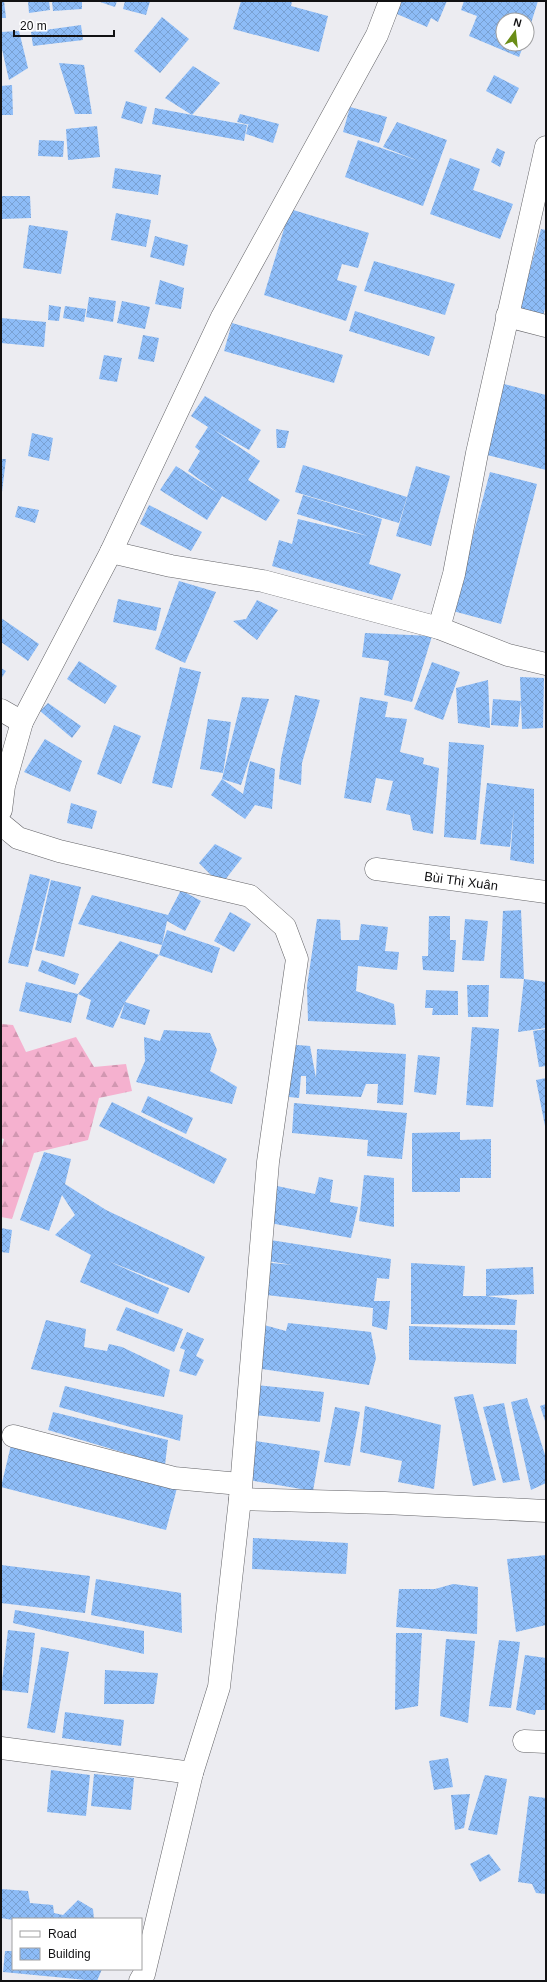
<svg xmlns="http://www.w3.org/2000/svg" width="547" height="1982" viewBox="0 0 547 1982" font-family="Helvetica,sans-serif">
	<defs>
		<pattern id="forest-firs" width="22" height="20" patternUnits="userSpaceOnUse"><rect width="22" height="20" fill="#f5b1cf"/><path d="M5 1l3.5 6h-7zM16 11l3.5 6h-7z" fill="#d197b1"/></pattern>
		<pattern id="building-cross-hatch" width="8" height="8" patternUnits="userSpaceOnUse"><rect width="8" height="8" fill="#8dbcf7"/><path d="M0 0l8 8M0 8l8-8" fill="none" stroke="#79a1d3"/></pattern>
	</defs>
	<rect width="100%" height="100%" fill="#ececf1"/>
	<path fill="url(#forest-firs)" d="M1,1024L13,1025L26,1052L76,1037L94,1067L126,1064L132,1091L99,1098L88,1140L34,1153L12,1219L1,1217V1150L4,1139L1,1138Z"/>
	<g fill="url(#building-cross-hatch)">
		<path d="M1,1H4L6,18H1Z"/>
		<path d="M28,1H49L50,10L29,13Z"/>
		<path d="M52,1H82V9L53,11Z"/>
		<path d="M97,1H117L115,7Z"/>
		<path d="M125,1H150L146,15L123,9Z"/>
		<path d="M241,1H292L291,6L328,16L319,52L233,29Z"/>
		<path d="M394,1H447L438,22L431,18L427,27L390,11Z"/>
		<path d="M464,1H538L527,36V20H503V44H524L519,57L469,36L477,16L461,10Z"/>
		<path d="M162,17L189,39L160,73L134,51Z"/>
		<path d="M81,25L83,40L33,46L31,32Z"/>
		<path d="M19,31L28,68L9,80L1,45V32Z"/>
		<path d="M59,63L84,65L92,114H75Z"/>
		<path d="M193,66L220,83L192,115L247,125L244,141L152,124L155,108L192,115L165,98Z"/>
		<path d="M494,75L519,88L511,104L486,91Z"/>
		<path d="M12,85L13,115H1V86Z"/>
		<path d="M126,101L147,107L142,124L121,118Z"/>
		<path d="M350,107L387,117L379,143L343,132Z"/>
		<path d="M240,114L279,124L273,143L246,134L248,125H250L237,122Z"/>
		<path d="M397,122L447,140L423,206L345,177L358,140L419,161L383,147Z"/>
		<path d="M97,126L100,157L68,160L66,129Z"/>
		<path d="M39,140L64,141L63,157L38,156Z"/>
		<path d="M497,148L505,152L500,167L491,162Z"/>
		<path d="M450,158L480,169L473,190L513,204L500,239L430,214Z"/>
		<path d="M115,168L161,175L158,195L112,188Z"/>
		<path d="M1,196H30L31,218L1,219Z"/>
		<path d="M290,209L369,233L358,268L342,264L337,280L357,286L346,321L264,295Z"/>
		<path d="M116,213L151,220L146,247L111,240Z"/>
		<path d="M29,225L68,231L61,274L23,268Z"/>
		<path d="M541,229L546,230V305L543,316L519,310Z"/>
		<path d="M155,236L188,245L184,266L150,257Z"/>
		<path d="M374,261L455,284L445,315L364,291Z"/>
		<path d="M160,280L184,288L181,309L155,304Z"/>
		<path d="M89,297L116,301L113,322L86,317Z"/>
		<path d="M122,301L150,307L145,329L117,323Z"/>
		<path d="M49,305L61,307L59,321L48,320Z"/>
		<path d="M65,306L86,309L84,322L63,318Z"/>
		<path d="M355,311L435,337L429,356L349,331Z"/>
		<path d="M1,318L46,322L44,347L1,343Z"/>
		<path d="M232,323L343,355L334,383L224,351Z"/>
		<path d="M143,335L159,338L154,362L138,359Z"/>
		<path d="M104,355L122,358L117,382L99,379Z"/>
		<path d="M500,383L546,395V470L483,454Z"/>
		<path d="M205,396L261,430L249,450L214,430L260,461L248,480L280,500L266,521L222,496L207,520L160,490L176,466L218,493L188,471L200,451L195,447L208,427L191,416Z"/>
		<path d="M276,429L289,431L285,448H277Z"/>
		<path d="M32,433L53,438L49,461L28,456Z"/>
		<path d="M1,459H6L2,492H1Z"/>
		<path d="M303,465L407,497L399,523L295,492Z"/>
		<path d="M416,466L450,476L431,546L396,536Z"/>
		<path d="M490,472L537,484L501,624L453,611Z"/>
		<path d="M303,495L382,519L369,564L401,574L392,600L272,566L279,540L292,544L298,519L368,536L297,514Z"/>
		<path d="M149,505L202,532L191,551L140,524Z"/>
		<path d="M18,506L39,510L35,523L15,517Z"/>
		<path d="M179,581L216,592L185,663L155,649Z"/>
		<path d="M118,599L161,608L156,631L113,622Z"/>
		<path d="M257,600L278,610L257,640L233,621L246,619Z"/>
		<path d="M1,618L39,644L28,661L1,642Z"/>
		<path d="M365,633L432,636L412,702L384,695L389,661L362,657Z"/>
		<path d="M79,661L117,686L105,704L67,679Z"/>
		<path d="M432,662L460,672L443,720L414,709Z"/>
		<path d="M180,667L201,672L172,788L152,783Z"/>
		<path d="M1,668L6,671L1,679Z"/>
		<path d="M520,677L544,678L543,728L522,729Z"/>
		<path d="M488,680L490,728L458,723L456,688Z"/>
		<path d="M295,695L320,700L302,763L301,785L279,779L281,759Z"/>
		<path d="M242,697L269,699L241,785L222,779Z"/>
		<path d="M360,697L388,702L385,717L407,719L400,752L424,758L423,764L439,768L433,834L413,830L410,815L386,810L393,781L376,778L371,803L344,798Z"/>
		<path d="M493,699L521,701L518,727L491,725Z"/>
		<path d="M48,703L81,726L72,738L40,711Z"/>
		<path d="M208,719L231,722L223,773L200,769Z"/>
		<path d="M114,725L141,736L121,784L97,774Z"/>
		<path d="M45,739L82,761L70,792L24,772Z"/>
		<path d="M449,742L484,745L476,840L444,837Z"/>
		<path d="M250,761L275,769L272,809L255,805L245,819L211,795L222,779L243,794Z"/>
		<path d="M487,783L534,789V864L510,860L514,808L510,847L480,844Z"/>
		<path d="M71,803L97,811L92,829L67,823Z"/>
		<path d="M215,844L242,858L221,885L199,863Z"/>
		<path d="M30,874L50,879L28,967L8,963Z"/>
		<path d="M51,880L81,887L64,957L35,950Z"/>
		<path d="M181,890L201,901L185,931L167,921L162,945L167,930L220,948L212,973L159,955L162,945L78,924L92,895L168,915Z"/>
		<path d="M521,910L524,979L500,978L503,911Z"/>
		<path d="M230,912L251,924L234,952L214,941Z"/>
		<path d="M429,916H450V940H456L454,972L423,970L422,956H428Z"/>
		<path d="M317,919L340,920L341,940H359L361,924L388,927L385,951L399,952L397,970L358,966L356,991L394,1004L396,1025L308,1021L307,986Z"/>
		<path d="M465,919L488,921L484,961L462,960Z"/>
		<path d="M120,941L159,955L125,1002L150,1010L145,1025L120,1018L125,1002L113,1028L86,1019L91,1000L78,994L71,1023L19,1011L26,982L78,994Z"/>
		<path d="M42,960L79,974L75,985L38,971Z"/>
		<path d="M524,979L546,982V1028L518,1032Z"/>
		<path d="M467,985H489L488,1017H468Z"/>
		<path d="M426,990L458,991V1015H432L433,1008H425Z"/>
		<path d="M472,1027L499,1029L493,1107L466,1105Z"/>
		<path d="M546,1029V1066L539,1067L533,1031Z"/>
		<path d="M164,1030L210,1033L217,1050L210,1071L237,1087L232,1104L136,1082L145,1061L144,1037L160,1041Z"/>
		<path d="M284,1044L310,1046L316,1078L317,1049L406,1054L403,1105L377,1103L378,1084H366L361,1097L306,1094V1076H301L299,1098L279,1096Z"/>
		<path d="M418,1055L440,1057L436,1095L414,1092Z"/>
		<path d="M546,1078V1126H545L536,1080Z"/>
		<path d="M148,1096L193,1118L186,1134L141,1112Z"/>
		<path d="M112,1102L227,1159L214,1184L99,1126Z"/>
		<path d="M294,1103L407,1113L402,1159L367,1156L368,1140L292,1133Z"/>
		<path d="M460,1132V1140L491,1139V1178H460V1192H412V1133Z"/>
		<path d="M44,1152L71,1159L65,1184L106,1210L205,1257L189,1293L108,1261L169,1288L158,1314L80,1282L91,1255L55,1235L75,1215L62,1195L49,1231L20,1220Z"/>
		<path d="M364,1175L394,1178V1227L359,1221Z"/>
		<path d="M319,1177L333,1180L330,1202L358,1207L351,1238L270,1223L277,1186L315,1194Z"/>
		<path d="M1,1228L12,1230L9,1253L1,1252Z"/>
		<path d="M264,1239L391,1259L389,1279L377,1278L374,1301H390L387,1330L372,1326L373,1308L267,1295L271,1263L293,1265L261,1260Z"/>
		<path d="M411,1263L465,1266L463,1296H486L517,1300L515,1325L411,1324Z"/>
		<path d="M533,1267L534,1294L486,1296V1269Z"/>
		<path d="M126,1307L183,1329L174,1352L116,1330Z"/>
		<path d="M46,1320L86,1329L84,1347L107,1351L109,1344L122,1347L170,1370L164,1397L31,1369Z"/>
		<path d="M288,1323L371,1332L376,1358L369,1385L262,1369L264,1325L286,1331Z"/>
		<path d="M409,1326L517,1330L516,1364L409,1360Z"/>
		<path d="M187,1332L204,1339L196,1356L204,1360L196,1376L179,1371L185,1350L180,1348Z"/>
		<path d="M256,1385L324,1392L320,1422L253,1415Z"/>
		<path d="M65,1386L183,1415L180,1441L59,1407Z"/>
		<path d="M473,1394L496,1480L473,1486L454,1397Z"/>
		<path d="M527,1398L546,1458V1483L531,1490L511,1402Z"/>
		<path d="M504,1403L520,1480L503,1483L483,1407Z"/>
		<path d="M546,1404V1424L540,1406Z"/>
		<path d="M365,1406L441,1425L434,1489L398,1482L402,1461L360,1452Z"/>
		<path d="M335,1407L360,1412L350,1466L324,1462Z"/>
		<path d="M53,1412L168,1440L165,1465L48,1430Z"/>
		<path d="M250,1440L320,1451L313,1491L243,1479Z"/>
		<path d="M11,1445L177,1488L166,1530L1,1487Z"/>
		<path d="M253,1538L348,1543L346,1574L252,1569Z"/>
		<path d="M546,1555V1625L516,1632L507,1559Z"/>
		<path d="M1,1565L90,1576L85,1613L1,1603Z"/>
		<path d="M96,1579L181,1593L182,1633L91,1615Z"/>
		<path d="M453,1584L478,1587L477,1634L396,1627L399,1589H435Z"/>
		<path d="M15,1610L144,1631V1654L13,1623Z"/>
		<path d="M8,1630L35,1633L28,1693L1,1690Z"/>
		<path d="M396,1633H422L418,1706L395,1710Z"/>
		<path d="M446,1639L475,1641L468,1723L440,1716Z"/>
		<path d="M499,1640L520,1642L511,1708L489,1706Z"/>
		<path d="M41,1647L69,1652L55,1733L27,1728Z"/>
		<path d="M525,1655L546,1658V1710H536L535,1715L516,1710Z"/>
		<path d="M105,1670L158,1673L154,1704H104Z"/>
		<path d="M65,1712L124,1720L121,1746L62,1738Z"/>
		<path d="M448,1758L453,1787L434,1790L429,1761Z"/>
		<path d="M51,1770L90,1775L86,1816L47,1812Z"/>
		<path d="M94,1774L134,1778L131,1810L91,1806Z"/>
		<path d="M485,1775L507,1779L497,1835L468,1830Z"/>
		<path d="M470,1794L464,1828L455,1830L451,1795Z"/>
		<path d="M529,1796L546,1798V1894L536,1893L532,1884L518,1882Z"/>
		<path d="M489,1854L501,1870L480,1882L470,1864Z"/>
		<path d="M1,1889L28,1891L30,1903L53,1905L54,1913L63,1915L78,1900L93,1909L94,1919L13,1920L1,1918Z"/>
		<path d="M5,1951H13V1969H102L97,1981L3,1972Z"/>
	</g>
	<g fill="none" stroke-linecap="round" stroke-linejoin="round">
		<defs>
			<g id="minor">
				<path d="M507,316L546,326"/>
				<path d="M111,552L171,566L263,581L439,628L508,655L546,664"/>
				<path d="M439,628L454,574L477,453L546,147"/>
				<path d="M1,710L22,722"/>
				<path d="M1,810L4,786L22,722L111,552L222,317L377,35L390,1"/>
				<path d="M1,824L18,838L59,851L250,896L285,927L297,959L268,1162L240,1499L219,1687L192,1773L144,1974L140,1981"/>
				<path id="s1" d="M376,869L546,892"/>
				<path d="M13,1436L174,1478L240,1484"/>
				<path d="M240,1499L385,1503L546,1511"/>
				<path d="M524,1741L546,1742"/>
				<path d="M1,1748L192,1773"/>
			</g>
		</defs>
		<use href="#minor" stroke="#636367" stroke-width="23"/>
		<use href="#minor" stroke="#fff" stroke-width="22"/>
	</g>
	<g text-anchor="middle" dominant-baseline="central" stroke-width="3" stroke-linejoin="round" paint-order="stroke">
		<g font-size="13" fill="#111113" stroke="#fff">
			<text stroke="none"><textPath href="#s1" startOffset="86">Bùi Thị Xuân</textPath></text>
		</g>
	</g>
	<rect width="547" height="1982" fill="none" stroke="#111113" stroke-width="4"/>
	<rect x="12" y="1918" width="130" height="52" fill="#ffffff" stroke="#a0a0a1"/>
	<rect x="20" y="1931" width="20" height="6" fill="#ffffff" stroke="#a0a0a1"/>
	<text x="48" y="1938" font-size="12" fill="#111113">Road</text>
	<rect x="20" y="1948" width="20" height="12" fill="url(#building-cross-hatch)" stroke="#a0a0a1"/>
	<text x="48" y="1958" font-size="12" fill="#111113">Building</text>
	<g transform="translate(515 32) rotate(15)"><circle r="19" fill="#ffffff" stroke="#a0a0a1"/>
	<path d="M0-3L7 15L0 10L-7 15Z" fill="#6a8d16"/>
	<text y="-6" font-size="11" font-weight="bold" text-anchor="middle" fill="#111113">N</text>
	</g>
	<path d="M14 30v6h100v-6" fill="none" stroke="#111113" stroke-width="2"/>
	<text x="20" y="30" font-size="12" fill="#111113" stroke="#ffffff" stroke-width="3" paint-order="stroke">20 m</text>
</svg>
